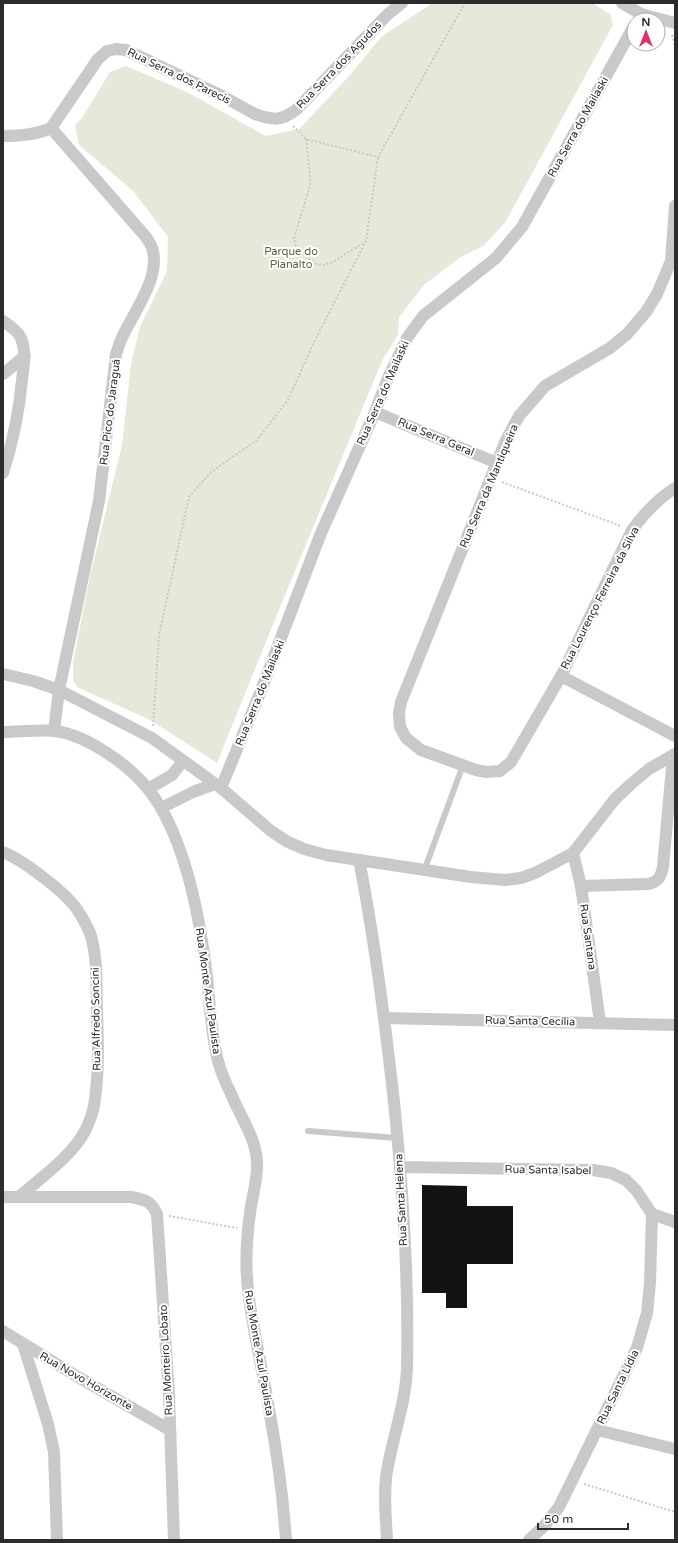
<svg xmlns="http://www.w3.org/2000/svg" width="678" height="1543" viewBox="0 0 678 1543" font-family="'Varela Round',sans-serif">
	<rect width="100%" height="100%" fill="#fff"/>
	<path fill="#e5e9d9" d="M433,3H592L610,14L613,25L505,223L483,246L459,258L424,285L399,317L398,335L382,361L278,612L217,763L150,720L77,687L73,680V662L90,576L122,445L131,364L140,327L167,271L168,237L133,191L79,145L75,125L82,118L110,72L126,66L187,92L266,136L299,129L350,75L382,36Z"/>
	<path fill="#131313" d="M422,1185L467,1186V1206H513V1264H467V1308H446V1293H422Z"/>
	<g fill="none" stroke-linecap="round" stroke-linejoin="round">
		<g stroke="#c9c9c9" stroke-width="2" stroke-dasharray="2 2" stroke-linecap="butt">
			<path d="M672,35L675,46"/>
			<path d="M293,126L306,139L378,157L465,3"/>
			<path d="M306,139L310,177V186L294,238L296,247L300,252L316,264L323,265L333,262L366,241L378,157"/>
			<path d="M502,482L621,526"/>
			<path d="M153,726L159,635L189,497L211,472L257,440L288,400L313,344L366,241"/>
			<path d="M169,1216L237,1228"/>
			<path d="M584,1484L675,1512"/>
		</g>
		<g stroke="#c9c9c9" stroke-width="6">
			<path d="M424,871L463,765"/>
			<path d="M308,1131L397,1138"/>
		</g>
		<g stroke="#c9c9c9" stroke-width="12">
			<path d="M622,3L641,14L675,23"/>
			<path d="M51,128L146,237C148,240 151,244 152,248C162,277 132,314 121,340C119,344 118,349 116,354L99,501L59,690L54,731"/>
			<path d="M3,136C19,136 36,135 51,128L98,59L107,51L116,49L126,50L222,96L255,114C272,120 281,122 297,109L388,14L402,3"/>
			<path d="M675,206L671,261L657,294L646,312L627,334L610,348L545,386L519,416L506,440L401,702L399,713L400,727L406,738L421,750L476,770L486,772L500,771L511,762L561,676L632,530C644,514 657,499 675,488"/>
			<path d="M3,321C9,325 18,331 21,338C26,351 24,366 22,380C19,412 13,442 3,473"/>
			<path d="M3,374L25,356"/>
			<path d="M375,412L497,463"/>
			<path d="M3,674L33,681L59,690L152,738L221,788L271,831L286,841L304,849L326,855L471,877L505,880L521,878L535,873L573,853L615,799L631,784L649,769L675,754"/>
			<path d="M561,676L675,736"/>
			<path d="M3,732C18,732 40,729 55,731C87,735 129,765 149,790C186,838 200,918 207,977C210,1004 211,1031 217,1057C220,1070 226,1084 232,1096C241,1118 256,1138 257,1162C258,1179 252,1196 250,1213C246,1241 245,1270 249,1298C254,1335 263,1372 269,1409C277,1452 283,1497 286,1540"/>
			<path d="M221,788L260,693L321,533L375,412L388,378L407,338L423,316L496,258L522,227L634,26"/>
			<path d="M148,789L172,775L183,761"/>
			<path d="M161,808L193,792L215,784"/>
			<path d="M3,852C24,861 69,894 80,914C84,920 87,927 90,933C98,957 96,986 97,1011C98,1040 99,1071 95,1099C94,1110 90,1121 85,1131C73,1155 39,1179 19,1197"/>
			<path d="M573,853L581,886L600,1022"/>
			<path d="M359,860C375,940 385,1021 394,1102C403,1190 409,1278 407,1367C406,1402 393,1436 387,1471C383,1494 386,1517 387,1540"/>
			<path d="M581,886L648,884C658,882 661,877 663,867L673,755"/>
			<path d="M385,1018L675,1025"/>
			<path d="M400,1167L593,1170L611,1173L626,1180L636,1190L652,1214L675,1222"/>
			<path d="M3,1197H131C146,1200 151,1201 157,1214L169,1395L174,1540"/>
			<path d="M3,1331L78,1377L170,1430"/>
			<path d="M23,1344L48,1424L54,1452L57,1540"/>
			<path d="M597,1430L675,1449"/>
			<path d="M529,1540L545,1525L559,1507L637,1348L647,1313L650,1283L652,1214"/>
		</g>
	</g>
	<g text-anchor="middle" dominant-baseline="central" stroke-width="4" stroke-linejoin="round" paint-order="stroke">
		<g font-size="11" fill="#2c2c2c" stroke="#fff">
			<text transform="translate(339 65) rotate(-46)">Rua Serra dos Agudos</text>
			<text transform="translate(179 76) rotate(26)">Rua Serra dos Parecis</text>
			<text transform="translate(578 127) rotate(-61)">Rua Serra do Mailaski</text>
			<text transform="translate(383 393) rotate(-66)">Rua Serra do Mailaski</text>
			<text transform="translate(110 412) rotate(-83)">Rua Pico do Jaraguá</text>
			<text transform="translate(436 437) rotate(23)">Rua Serra Geral</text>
			<text transform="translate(489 486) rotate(-67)">Rua Serra da Mantiqueira</text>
			<text transform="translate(600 598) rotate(-63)">Rua Lourenço Ferreira da Silva</text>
			<text transform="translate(260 693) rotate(-68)">Rua Serra do Mailaski</text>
			<text transform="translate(588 937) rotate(82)">Rua Santana</text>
			<text transform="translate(208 991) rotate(82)">Rua Monte Azul Paulista</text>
			<text transform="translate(96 1019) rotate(-91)">Rua Alfredo Soncini</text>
			<text transform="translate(530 1021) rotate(1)">Rua Santa Cecília</text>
			<text transform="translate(548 1170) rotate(1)">Rua Santa Isabel</text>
			<text transform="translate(401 1200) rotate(-93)">Rua Santa Helena</text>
			<text transform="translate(259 1353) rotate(80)">Rua Monte Azul Paulista</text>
			<text transform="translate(166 1360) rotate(-93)">Rua Monteiro Lobato</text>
			<text transform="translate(86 1381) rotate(30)">Rua Novo Horizonte</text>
			<text transform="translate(618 1387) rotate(-64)">Rua Santa Lídia</text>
		</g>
		<g font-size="11" fill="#57653c" stroke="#fff">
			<text x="291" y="251">Parque do<tspan x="291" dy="13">Planalto</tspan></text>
		</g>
	</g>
	<rect width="678" height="1543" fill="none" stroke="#2c2c2c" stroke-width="8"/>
	<g transform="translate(646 32)"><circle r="19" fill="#ffffff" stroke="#ababab"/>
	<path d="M0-3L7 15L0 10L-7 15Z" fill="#dd3461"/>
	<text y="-6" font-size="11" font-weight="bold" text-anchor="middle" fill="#2c2c2c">N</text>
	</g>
	<path d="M538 1523v6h90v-6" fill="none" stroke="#2c2c2c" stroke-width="2"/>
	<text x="544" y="1523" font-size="12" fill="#2c2c2c" stroke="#ffffff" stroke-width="3" paint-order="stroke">50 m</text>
</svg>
